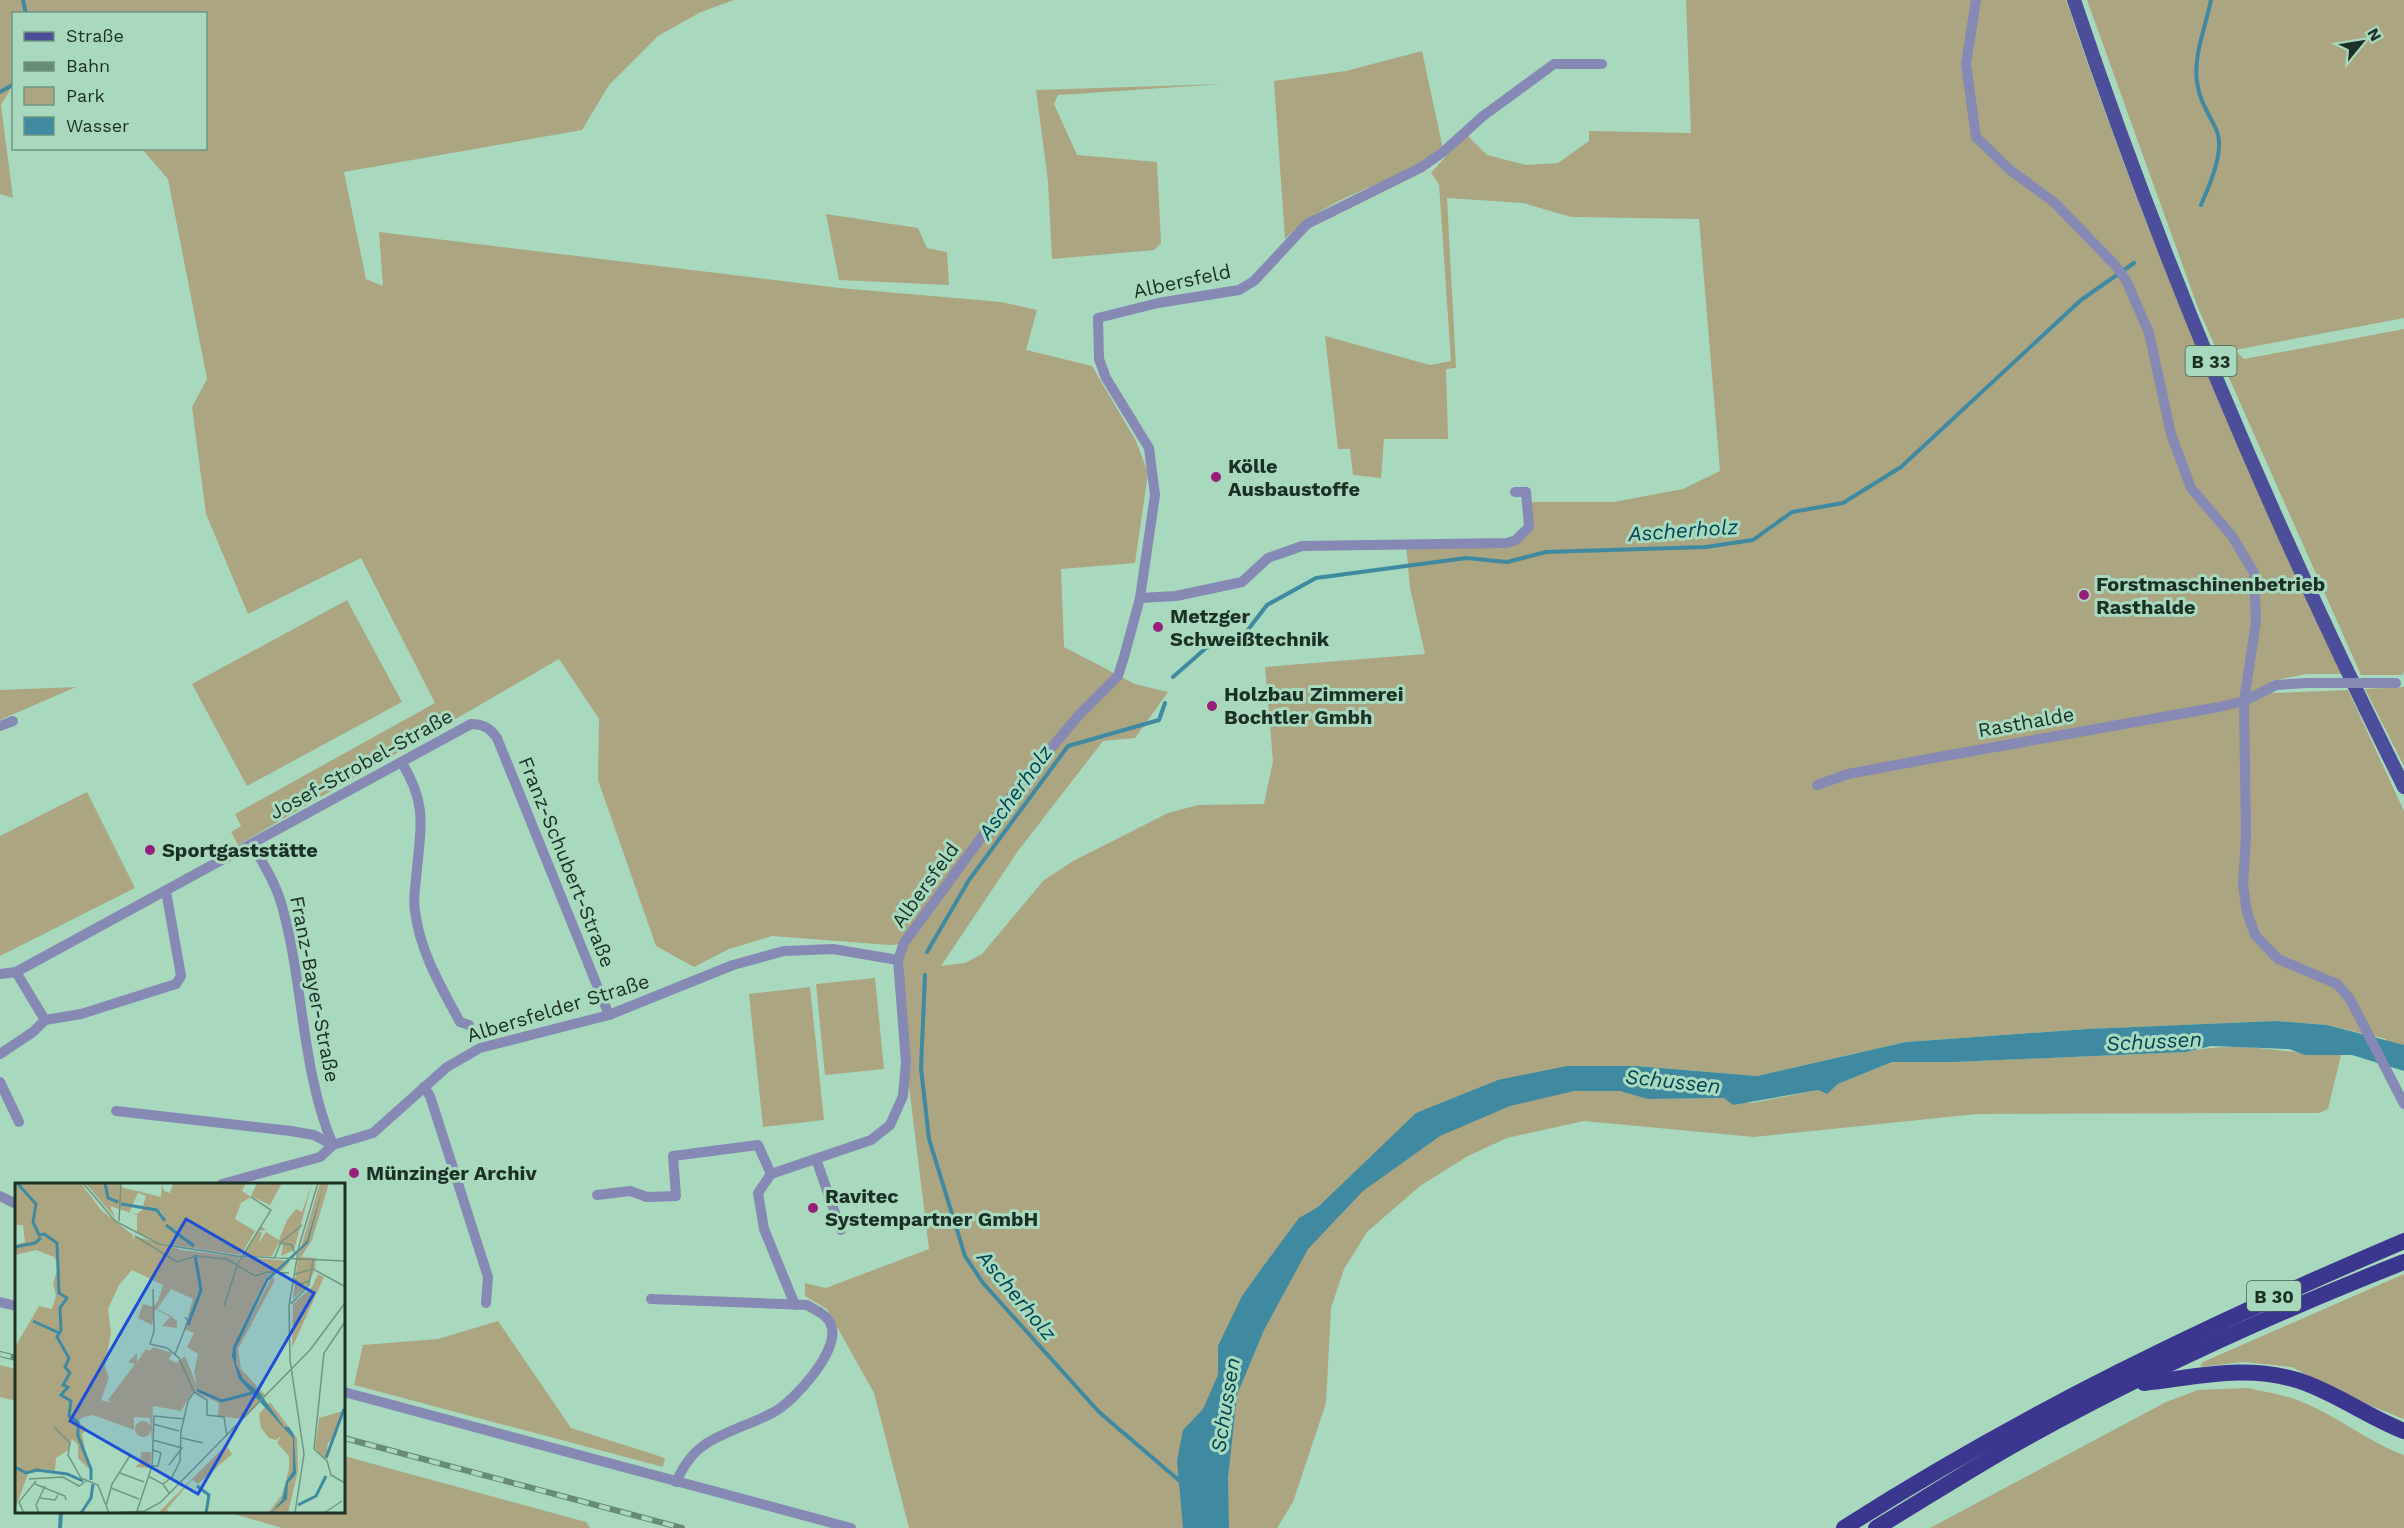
<svg xmlns="http://www.w3.org/2000/svg" width="2404" height="1528" viewBox="0 0 2404 1528" font-family="'Work Sans',sans-serif">
	<rect width="100%" height="100%" fill="#a8d9be"/>
	<g fill="#aba582">
		<path d="M0,0H734L701,12L658,36L609,85L582,130L344,172L366,279L383,286L379,232L840,288L1001,302L1037,310L1026,350L1092,366L1136,441L1148,473L1135,563L1061,569L1064,647L1135,684L1168,692L1135,738L1103,741L1018,851L941,966L965,963L982,954L1044,880L1073,861L1168,813L1198,805L1264,804L1273,761L1265,667L1425,654L1410,588L1406,543H1507L1524,534L1527,502H1614L1683,489L1720,471L1699,219L1571,217L1523,203L1447,198L1456,368L1446,369L1448,439H1384L1381,478L1353,475L1350,449H1338L1325,336L1430,365L1451,361L1439,184L1431,173L1466,134L1487,155L1526,165L1558,163L1589,141V131L1691,133L1686,0H2066C2143,230 2238,455 2342,674H2307L2271,681L2273,693L2348,690L2404,811V1070L2386,1039L2327,1025L2276,1021L2087,1029L1906,1042L1757,1076L1637,1066L1648,1099L1724,1098L1752,1103L1818,1090L1827,1094L1838,1084L1892,1062H1955L2186,1052C2240,1039 2288,1055 2341,1055L2328,1109L2319,1113L1977,1114L1754,1137L1584,1121L1507,1138L1468,1156L1420,1186L1367,1232L1344,1269L1331,1308L1326,1403L1293,1502L1277,1528H909L874,1393L827,1309L805,1296V1283L826,1288L929,1249L906,1062L898,960L904,944L890,945L772,936L729,949L694,967L656,946L598,780L599,719L559,659L238,845L231,832L241,826L235,814L435,703L361,558L248,614L206,514L192,407L207,379L168,179L142,149L206,148V14H14L13,85L1,105L13,198L0,194Z"/>
		<path d="M2087,0H2404V318L2235,350L2244,359L2404,329V672L2402,675H2361L2198,308Z"/>
		<path d="M1422,51L1443,149C1393,185 1328,194 1285,239L1274,81L1346,71Z"/>
		<path d="M1223,84L1058,95L1054,104L1077,155L1157,162L1161,243L1154,250L1143,251L1052,259L1048,181L1036,90Z"/>
		<path d="M826,214L918,228L927,248L947,252L949,285L839,280Z"/>
		<path d="M347,600L402,702L247,786L192,684Z"/>
		<path d="M76,687L0,720V690Z"/>
		<path d="M2404,687V766L2365,689Z"/>
		<path d="M87,792L135,888L0,956V836Z"/>
		<path d="M875,978L884,1069L825,1075L816,984Z"/>
		<path d="M810,987L824,1120L763,1127L749,994Z"/>
		<path d="M2404,1274V1419L2351,1398L2292,1367L2243,1362L2200,1367L2203,1362Z"/>
		<path d="M498,1321L571,1428L665,1458L663,1467L354,1385L363,1345L438,1339Z"/>
		<path d="M0,1365L16,1369V1401L0,1397Z"/>
		<path d="M2248,1388C2264,1392 2282,1394 2297,1400C2335,1414 2366,1441 2404,1455V1528H1930L2166,1402L2198,1390Z"/>
		<path d="M344,1456L586,1522L590,1528H282L227,1512H344Z"/>
	</g>
	<path fill="#3f8aa0" d="M2276,1021L2327,1025L2404,1045V1071L2352,1055H2305L2289,1049L2211,1046L2186,1052L1955,1062H1892L1838,1084L1827,1094L1818,1090L1733,1105L1724,1098L1648,1099L1620,1091H1574L1510,1106L1440,1136L1363,1191L1308,1249L1264,1330L1237,1395L1228,1478L1229,1528H1183L1177,1461L1183,1430L1203,1409L1218,1375V1346L1242,1296L1262,1268L1299,1218L1318,1207L1416,1113L1498,1080L1567,1066H1636L1757,1076L1906,1042L2087,1029Z"/>
	<g fill="none" stroke-linecap="round" stroke-linejoin="round">
		<g stroke="#3f8aa0" stroke-width="4">
			<path d="M23,0L26,14"/>
			<path d="M0,92L14,84"/>
			<path d="M2201,205C2209,186 2226,150 2216,129C2209,114 2199,100 2197,82C2193,57 2206,25 2211,0"/>
			<path d="M1173,677L1206,648L1247,631L1267,605L1316,578L1466,558L1507,562L1546,552L1706,547L1753,540L1792,512L1843,503L1901,467L2081,300L2134,263"/>
			<path d="M927,952L969,880L1068,746L1159,720L1165,703"/>
			<path d="M925,975L921,1068L929,1139L965,1256L983,1283L1099,1412L1182,1483"/>
			<path d="M60,1528L61,1512"/>
		</g>
		<g stroke="#8589b3" stroke-width="10">
			<path d="M1976,0L1966,64L1976,137L2010,170L2055,203L2114,264L2126,280L2149,333L2171,434L2191,488L2232,536L2254,573L2256,622L2244,701L2246,836L2243,885L2247,912L2255,935L2278,959L2337,984L2350,999L2404,1104"/>
			<path d="M1140,598L1176,596L1242,582L1268,558L1302,546L1507,543L1516,540L1529,527L1526,492H1515"/>
			<path d="M0,726L13,721"/>
			<path d="M402,763C429,807 420,830 416,879C415,889 413,901 415,911C420,952 441,987 460,1022L469,1025"/>
			<path d="M1817,785L1848,774L1928,759L2219,707L2244,701L2276,685L2307,683"/>
			<path d="M252,844C263,863 276,884 282,906C304,984 301,1070 333,1145"/>
			<path d="M16,972L45,1020L81,1014L176,984L181,976L166,891"/>
			<path d="M0,974L16,972L471,724C483,724 490,728 497,738L609,1015"/>
			<path d="M0,1054L33,1032L45,1020"/>
			<path d="M0,1082L19,1122"/>
			<path d="M424,1087L430,1096L488,1277L486,1303"/>
			<path d="M116,1111L291,1131L314,1135L333,1145"/>
			<path d="M816,1159L841,1230"/>
			<path d="M222,1184L320,1157L333,1145L373,1133L447,1067L480,1048L609,1015L733,965L784,951L833,949L898,960"/>
			<path d="M597,1195L630,1191L647,1197L676,1196L673,1156L758,1145L771,1174"/>
			<path d="M0,1196L16,1204"/>
			<path d="M651,1299L807,1305C815,1310 828,1315 831,1325C841,1350 794,1401 774,1412C754,1423 718,1434 703,1446C690,1455 682,1469 676,1482"/>
			<path d="M0,1302L16,1306"/>
			<path d="M795,1305L764,1229L758,1193L771,1174L871,1140L890,1125L903,1096L906,1062L898,960L904,943L1019,786L1079,715L1118,676L1124,657L1140,598L1155,495L1149,448L1106,378L1099,359L1098,318L1158,303L1239,290L1254,281L1307,224L1422,167L1443,152L1483,116L1554,64H1602"/>
			<path d="M344,1392L851,1528"/>
		</g>
		<path stroke="#4d4e99" stroke-width="14" d="M2074,0C2164,269 2277,533 2404,787"/>
		<g stroke="#3b378f" stroke-width="16">
			<path d="M2144,1383C2199,1377 2245,1364 2300,1381C2336,1393 2368,1417 2404,1431"/>
			<path d="M1844,1528C2023,1413 2209,1324 2404,1241"/>
			<path d="M1876,1528C1923,1500 1969,1470 2017,1443C2140,1374 2272,1314 2404,1262"/>
		</g>
		<defs>
			<g id="rail">
				<path d="M0,1354L16,1358"/>
				<path d="M344,1438L682,1528"/>
			</g>
		</defs>
		<use href="#rail" stroke="#688b78" stroke-width="6"/>
		<use href="#rail" stroke="#a8d9be" stroke-width="4" stroke-dasharray="11" stroke-linecap="butt"/>
		<path stroke="#8589b3" stroke-width="10" d="M2307,683H2396"/>
	</g>
	<g fill="#971f7a" stroke="#a8d9be" stroke-width="2">
		<circle cx="1216" cy="477" r="6"/>
		<circle cx="2084" cy="595" r="6"/>
		<circle cx="1158" cy="627" r="6"/>
		<circle cx="1212" cy="706" r="6"/>
		<circle cx="150" cy="850" r="6"/>
		<circle cx="354" cy="1173" r="6"/>
		<circle cx="813" cy="1208" r="6"/>
	</g>
	<g text-anchor="middle" dominant-baseline="central" stroke-width="6" stroke-linejoin="round" paint-order="stroke">
		<g fill="#a8d9be" stroke="#476354" stroke-width="1.5">
			<rect x="2185.5" y="346" width="51" height="30" rx="4.5"/>
			<rect x="2247" y="1281" width="54" height="30" rx="4.5"/>
		</g>
		<g font-size="18" font-weight="bold" fill="#1d3026">
			<text x="2211" y="361">B 33</text>
			<text x="2274" y="1296">B 30</text>
		</g>
		<g font-size="20" fill="#1d3026" stroke="#a8d9be">
			<text transform="translate(1182 281) rotate(-12)">Albersfeld</text>
			<text transform="translate(2026 722) rotate(-10)">Rasthalde</text>
			<text transform="translate(361 764) rotate(-29)">Josef-Strobel-Straße</text>
			<text transform="translate(567 862) rotate(68)">Franz-Schubert-Straße</text>
			<text transform="translate(925 885) rotate(-54)">Albersfeld</text>
			<text transform="translate(315 989) rotate(79)">Franz-Bayer-Straße</text>
			<text transform="translate(558 1008) rotate(-17)">Albersfelder Straße</text>
		</g>
		<g font-size="20" font-weight="bold" fill="#1d3026" stroke="#a8d9be" text-anchor="start">
			<text x="1228" y="466">Kölle<tspan x="1228" dy="23">Ausbaustoffe</tspan></text>
			<text x="2096" y="584">Forstmaschinenbetrieb<tspan x="2096" dy="23">Rasthalde</tspan></text>
			<text x="1170" y="616">Metzger<tspan x="1170" dy="23">Schweißtechnik</tspan></text>
			<text x="1224" y="694">Holzbau Zimmerei<tspan x="1224" dy="23">Bochtler Gmbh</tspan></text>
			<text x="162" y="850">Sportgaststätte</text>
			<text x="366" y="1173">Münzinger Archiv</text>
			<text x="825" y="1196">Ravitec<tspan x="825" dy="23">Systempartner GmbH</tspan></text>
		</g>
		<g font-size="21" font-style="italic" fill="#004555" stroke="#a8d9be">
			<text transform="translate(1683 530) rotate(-4)">Ascherholz</text>
			<text transform="translate(1015 792) rotate(-54)">Ascherholz</text>
			<text transform="translate(2154 1041) rotate(-3)">Schussen</text>
			<text transform="translate(1673 1081) rotate(6)">Schussen</text>
			<text transform="translate(1017 1295) rotate(50)">Ascherholz</text>
			<text transform="translate(1225 1405) rotate(-81)">Schussen</text>
		</g>
	</g>
	<g transform="translate(15 1183)">
		<rect width="330" height="330" fill="#a8d9be"/>
		<path d="M0,0H66L86,27L118,52L117,57L120,53L167,67L225,74L222,80L226,74L275,78L267,88H258L251,96L224,152L230,146L257,93L260,97L223,166L226,186L250,212L229,236L203,233L204,220L178,208L166,228L138,223L137,259L135,235L119,234V247L78,232L69,234L62,238L72,246L67,251L74,286L63,275V262L57,256L53,267L41,275L40,288L27,286L13,291L0,326V164L24,123L37,126L41,113L38,100L44,82L39,74L21,67L0,72V62L10,59L8,42H0ZM117,87L148,102L143,118L138,124L128,121L123,135L137,142L140,126L155,134L147,143L162,145V138L156,133L142,126L156,106L178,116L169,146L179,150L172,164L183,171L179,189L182,203L170,173L161,180L154,176L157,170L139,164L134,168L131,166L122,179V170L113,179L120,181L93,217L96,220L86,217L94,195L90,184L96,149L93,126L104,102ZM92,0H106L104,16L106,4L146,14L147,0L149,8L155,10L158,0H231L227,8L236,14L226,20L220,36L240,48L226,72L143,60L122,49V32L95,23L101,36L71,1ZM123,10L131,13L128,23L146,28L151,38L141,27L129,25L122,31L114,30ZM242,0H267L255,22L236,13ZM297,0L279,67L266,73L268,62L263,61L257,73H227L246,43L251,47L244,48L247,50L243,61L251,49L264,57L272,37L281,26L287,29ZM305,0H314L297,57L286,74L301,75L300,86L293,102L278,116L283,74ZM303,91L309,94L277,165L278,121L297,104ZM255,219L282,255L283,288L273,330H253L267,312L274,286V273L262,260L266,253L261,257L254,255L246,245L244,231ZM328,228L321,253L313,260L311,274L306,273L300,265L304,235ZM120 246a8 8 0 1 1 16 0a8 8 0 1 1-16 0ZM211,262L217,271L183,301L177,297L152,326L153,330H143ZM126,269H136L135,285L120,284L125,280Z" fill="#aba582" fill-rule="evenodd"/>
		<path d="M309,0L293,60L253,98L221,165V181L228,196L245,210L269,244H274L279,252L281,291L273,300L272,316L256,330L267,317L271,299L278,288V255L224,196L217,173L218,164L251,96L292,58Z" fill="#3f8aa0"/>
		<path fill="none" stroke="#3f8aa0" stroke-width="3" d="M2,0L21,21L18,39L24,52L29,51L42,60L44,110L52,115L45,125L46,147L42,154L54,175L50,184L55,190L48,202L53,204L46,212L56,218L54,233L63,239V253L76,286V297M90,0L93,15L103,19M106,21L142,27L150,38M151,42L179,63M0,64L20,60L26,55M18,138L44,150M173,142L186,107L180,72M182,207L207,218L237,210M311,275L329,226M0,284L11,290L22,287L52,291L68,298M182,303L194,312L191,330M283,322L301,313L311,293M66,330L76,315L78,301"/>
		<path fill="none" stroke="#709581" stroke-width="1.5" d="M68,0L100,38L144,61L222,73L330,78M104,38L106,0M120,53L162,79L181,73L212,76L240,93L252,89L274,90M268,60L277,62L280,71M259,76L266,59L287,42M280,91L298,86L329,103M278,94L285,101L294,98M138,106L139,148L135,161L152,165L164,175L179,209M276,121L294,102L298,77M209,123L223,80L256,27L236,14M330,139L309,170L299,266L312,278L316,292L330,300M160,171L173,138L170,134M179,209L192,217V232L209,234L212,253M138,241L164,248M39,244L55,260L53,272L66,295L83,302L94,330M167,255L188,260M138,257L167,265L154,282M137,283H143L146,270L138,267M105,290L129,299M133,293L148,301L154,310M14,296L48,294L64,303L71,298M20,301L50,313L51,317M148,301L157,294L165,278L166,248L173,218L179,209M96,305L124,316M25,315L40,317L43,312M91,323L97,301L116,271M122,328L137,283L139,233L170,236M9,330L4,319L21,298M24,330L21,322L30,303M97,330L130,328L146,319L295,167L330,120M280,330L289,271L275,177L274,123L284,63L303,0M309,330L327,318"/>
		<path fill="#1d4ed8" fill-opacity="0.15" stroke="#1d4ed8" stroke-width="3" d="M171,36L299,110L183,311L55,238Z"/>
		<rect width="330" height="330" fill="none" stroke="#1d3026" stroke-width="3"/>
	</g>
	<rect x="12" y="12" width="195" height="138" fill="#a8d9be" stroke="#709581" stroke-width="1.5"/>
	<rect x="24" y="32" width="30" height="9" fill="#4d4e99" stroke="#709581" stroke-width="1.5"/>
	<text x="66" y="42" font-size="18" fill="#1d3026">Straße</text>
	<rect x="24" y="62" width="30" height="9" fill="#688b78" stroke="#709581" stroke-width="1.5"/>
	<text x="66" y="72" font-size="18" fill="#1d3026">Bahn</text>
	<rect x="24" y="87" width="30" height="18" fill="#aba582" stroke="#709581" stroke-width="1.5"/>
	<text x="66" y="102" font-size="18" fill="#1d3026">Park</text>
	<rect x="24" y="117" width="30" height="18" fill="#3f8aa0" stroke="#709581" stroke-width="1.5"/>
	<text x="66" y="132" font-size="18" fill="#1d3026">Wasser</text>
	<g transform="translate(2362 42) rotate(60)" stroke="#a8d9be" stroke-width="4.5" paint-order="stroke">
	<path d="M0-4.5L10 22L0 15L-10 22Z" fill="#1d3026"/>
	<text y="-9" font-size="16" font-weight="bold" text-anchor="middle" fill="#1d3026">N</text>
	</g>
</svg>
